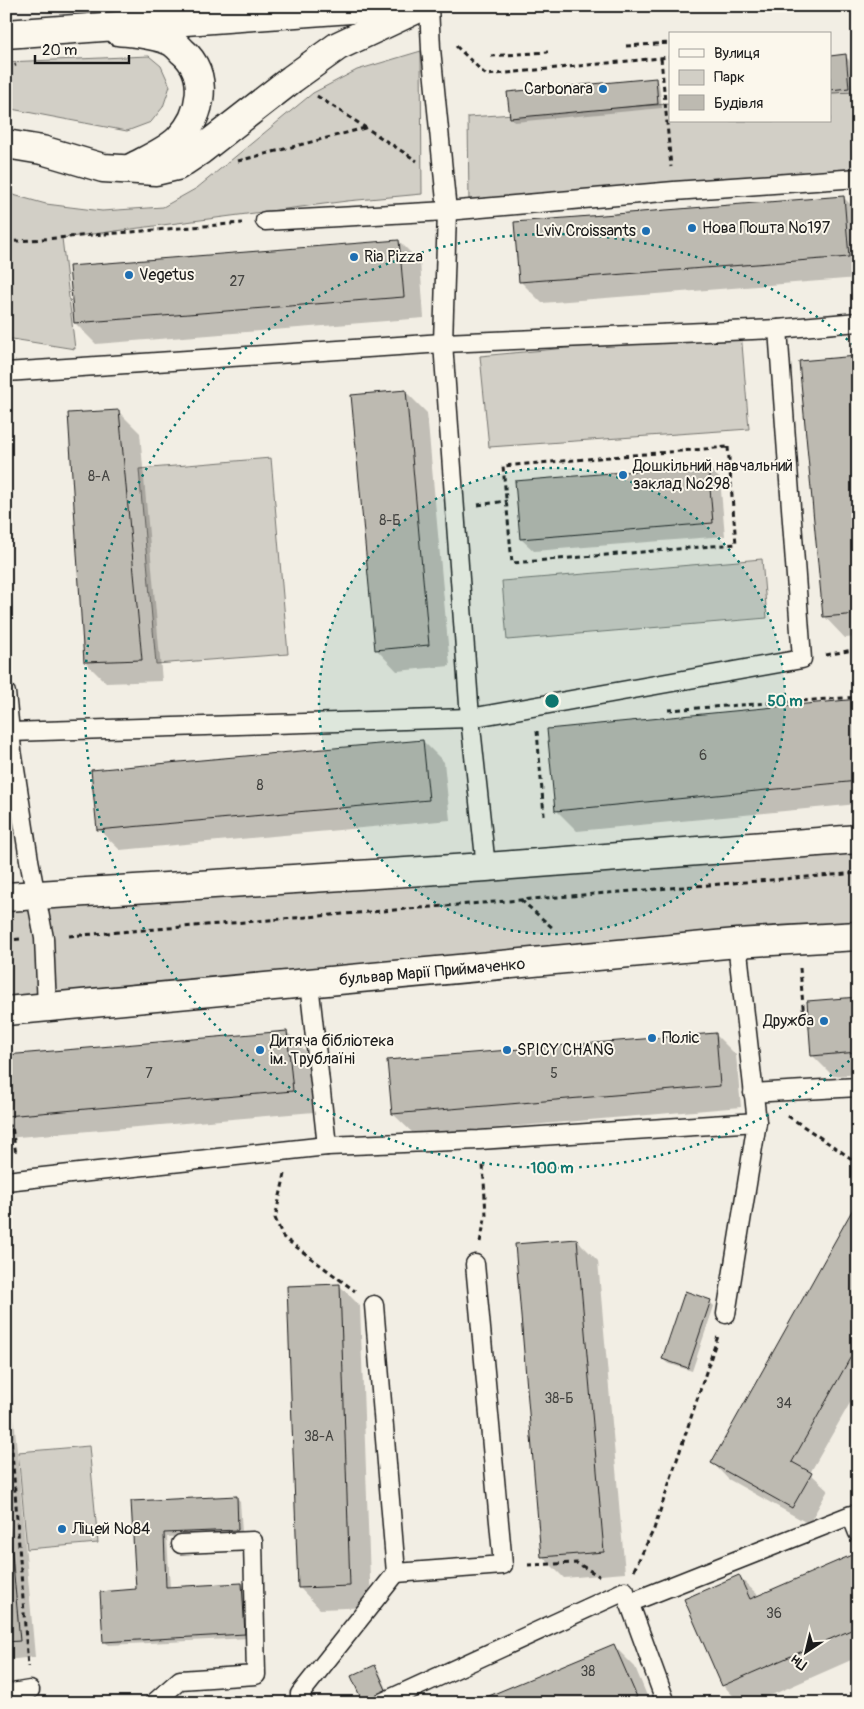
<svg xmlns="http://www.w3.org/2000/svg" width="864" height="1709" viewBox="0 0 864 1709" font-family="Pangolin,sans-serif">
	<rect width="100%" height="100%" fill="#f2eee4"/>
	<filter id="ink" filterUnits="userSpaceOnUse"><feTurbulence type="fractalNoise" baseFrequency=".02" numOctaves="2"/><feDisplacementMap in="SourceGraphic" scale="10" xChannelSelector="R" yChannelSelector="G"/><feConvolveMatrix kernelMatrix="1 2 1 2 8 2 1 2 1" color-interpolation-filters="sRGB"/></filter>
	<g filter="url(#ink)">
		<g fill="#d2cfc6" stroke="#777671">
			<path d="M421,51L422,194L347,201L62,238L75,349L6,338V193L46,204L102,211L163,207L197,188L313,93L357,70Z"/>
			<path d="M149,56L161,66L170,86L163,107L151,122L127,131L6,108V62Z"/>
			<path d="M858,92V170L469,203L468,117L670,104V121H830V93Z"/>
			<path d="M741,332L749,429L489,447L480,356Z"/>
			<path d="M271,458L288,654L156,664L139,469Z"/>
			<path d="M762,559L767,618L507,640L502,581Z"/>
			<path d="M858,839V936L6,1011V897Z"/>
			<path d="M89,1446L98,1543L27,1549L18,1452Z"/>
		</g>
		<g fill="#0003">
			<path d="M845,56L849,60L853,92L830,94V57Z"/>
			<path d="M655,80L659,84L662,108L515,122L511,117Z"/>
			<path d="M844,198L858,212V278L542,303L521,282Z"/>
			<path d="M399,241L420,262L424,318L96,344L75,323Z"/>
			<path d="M857,357L858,637L845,638L824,616Z"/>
			<path d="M406,392L427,413L450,666L397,671L376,649Z"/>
			<path d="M119,412L140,433L162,681L106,683L85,662Z"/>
			<path d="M707,466L720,479L725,536L534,551L521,539Z"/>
			<path d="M858,700V804L577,831L556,810Z"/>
			<path d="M423,741L444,762L450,820L120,850L98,829Z"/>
			<path d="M858,998V1074L833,1076L812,1055Z"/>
			<path d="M287,1032L308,1054L314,1112L6,1138V1056Z"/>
			<path d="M715,1034L736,1055L741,1107L415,1135L393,1114Z"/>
			<path d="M858,1211V1389L810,1473L828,1490L809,1524L728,1479L712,1462Z"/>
			<path d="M577,1240L598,1261L625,1573L564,1578L542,1556Z"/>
			<path d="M339,1285L360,1306L371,1607L320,1609L299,1587Z"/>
			<path d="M710,1302L714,1306L692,1371L667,1363L663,1359Z"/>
			<path d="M6,1378L11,1383L35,1657L6,1660Z"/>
			<path d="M236,1497L240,1501L242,1533L167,1537L170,1588L242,1584L246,1588L249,1638L108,1645L104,1641L137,1591L132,1502Z"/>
			<path d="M853,1555L858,1560V1657L754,1703H740L723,1685L685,1600L739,1577L759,1596Z"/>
			<path d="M614,1646L635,1667L650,1703H475Z"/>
			<path d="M375,1667L379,1671L390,1696L376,1703H365Z"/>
		</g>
		<g fill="#bdbab1" stroke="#1c1c1c">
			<path d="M846,54L849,88L830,90V56Z"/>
			<path d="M656,78L658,104L510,118L507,92Z"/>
			<path d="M844,196L849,257L519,282L514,222Z"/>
			<path d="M399,240L404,297L74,323L69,266Z"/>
			<path d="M857,356L858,614L823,617L799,361Z"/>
			<path d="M406,390L429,645L375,650L351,395Z"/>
			<path d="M119,410L142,660L84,662L68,413Z"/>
			<path d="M708,465L713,523L520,539L515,481Z"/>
			<path d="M858,699V781L555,811L547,729Z"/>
			<path d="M423,740L429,800L97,830L91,770Z"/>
			<path d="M858,997V1052L811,1056L807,1001Z"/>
			<path d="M287,1031L293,1091L6,1116V1055Z"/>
			<path d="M716,1033L720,1086L392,1114L387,1060Z"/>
			<path d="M854,1207L858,1209V1344L792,1462L812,1473L792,1508L711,1463Z"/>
			<path d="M577,1239L604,1552L541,1557L515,1244Z"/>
			<path d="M340,1284L350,1586L298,1588L287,1286Z"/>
			<path d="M685,1291L711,1300L688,1368L662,1359Z"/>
			<path d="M6,1488L20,1641L6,1642Z"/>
			<path d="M237,1496L238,1530L164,1533L166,1587L242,1583L245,1634L103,1642L100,1592L136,1589L131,1501Z"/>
			<path d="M854,1554L858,1563V1627L722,1686L684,1599L739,1575L750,1599Z"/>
			<path d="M614,1644L637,1697L623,1703H472Z"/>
			<path d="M375,1665L387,1692L363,1703L351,1676Z"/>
		</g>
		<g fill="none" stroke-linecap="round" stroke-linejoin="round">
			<defs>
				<g id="lane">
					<path d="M429,6L431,49L447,211L443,343L470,718L486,867"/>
					<path d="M265,221L447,211L674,191L858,178"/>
					<path d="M6,372L443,343L778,329L858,322"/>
					<path d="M6,693L12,750L29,860L44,938L47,1007"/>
					<path d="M10,732L470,718L802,659L778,329"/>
					<path d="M309,983L327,1146L479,1140L757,1122"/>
					<path d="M753,1093L858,1087"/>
					<path d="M6,1181L327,1146"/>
					<path d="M726,1314L757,1122L737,943"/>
					<path d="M396,1573L503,1565L475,1264"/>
					<path d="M629,1603L851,1515L858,1533"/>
					<path d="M6,1694L30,1690"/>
					<path d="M154,1703L180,1680L256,1675L253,1541L181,1544"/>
					<path d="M303,1703L300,1694L396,1573L374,1305"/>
					<path d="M381,1703L625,1591L666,1703"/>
				</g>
				<g id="street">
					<path d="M6,897L486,867L858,839"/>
					<path d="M6,1011L737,943L858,936"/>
				</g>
				<g id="primary">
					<path d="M118,31C135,33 154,34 170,41C175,43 179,48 182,51C210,74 202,115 179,139C167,151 148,159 133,167"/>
					<path d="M6,144L42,150L103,168L156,171L177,166L201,150L292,79L338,46L423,6"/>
				</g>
				<path id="highway" d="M6,34L393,6"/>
			</defs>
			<use href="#lane" stroke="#1c1c1c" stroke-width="21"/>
			<use href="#street" stroke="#1c1c1c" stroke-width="31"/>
			<use href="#primary" stroke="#1c1c1c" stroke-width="31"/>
			<use href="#highway" stroke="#1c1c1c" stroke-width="31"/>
			<g stroke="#1c1c1c" stroke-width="3" stroke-dasharray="5 4" stroke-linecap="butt">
				<path d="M456,46L486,75L670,57"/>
				<path d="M626,46L670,43"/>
				<path d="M491,56L548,52"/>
				<path d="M661,58L671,167"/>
				<path d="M6,68L16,65"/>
				<path d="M317,96L417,161"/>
				<path d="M238,161L365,128"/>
				<path d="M6,242L242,223"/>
				<path d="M728,447L736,544L512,563L503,466Z"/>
				<path d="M478,505L507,501"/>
				<path d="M826,655L858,649"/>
				<path d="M668,710L858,697"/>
				<path d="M537,731L544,815"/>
				<path d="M521,900L554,929"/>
				<path d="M69,936L858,873"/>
				<path d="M6,940L21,939"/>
				<path d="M800,968L804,1019"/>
				<path d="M788,1116L858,1163"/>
				<path d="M6,1126H12L16,1155"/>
				<path d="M285,1174L275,1218L283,1237L355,1291"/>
				<path d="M480,1242L486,1215L483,1164"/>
				<path d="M6,1370L28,1667"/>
				<path d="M528,1565L577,1563L599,1576"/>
				<path d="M634,1570L654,1529L718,1336"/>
			</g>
			<use href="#lane" stroke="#fbf7ec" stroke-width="18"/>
			<use href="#street" stroke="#fbf7ec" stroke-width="28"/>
			<use href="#primary" stroke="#fbf7ec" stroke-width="28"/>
			<use href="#highway" stroke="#fbf7ec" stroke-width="28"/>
		</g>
	</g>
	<circle cx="552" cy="701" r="233" fill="#0f766e" fill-opacity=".12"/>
	<g fill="none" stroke="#0f766e" stroke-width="2.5" stroke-dasharray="2.5 5">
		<circle cx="552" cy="701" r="233"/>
		<path d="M855 1056A467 467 0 1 1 855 346"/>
	</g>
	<g fill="#1f6fb2" stroke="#fbf7ec" stroke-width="2">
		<circle cx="603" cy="89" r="5"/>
		<circle cx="692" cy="228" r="5"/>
		<circle cx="646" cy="231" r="5"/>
		<circle cx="354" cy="257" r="5"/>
		<circle cx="129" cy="275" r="5"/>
		<circle cx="623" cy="475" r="5"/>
		<circle cx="824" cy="1021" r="5"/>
		<circle cx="652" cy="1038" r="5"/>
		<circle cx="260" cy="1050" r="5"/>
		<circle cx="507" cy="1050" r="5"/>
		<circle cx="62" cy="1529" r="5"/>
	</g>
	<g text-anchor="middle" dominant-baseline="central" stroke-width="4" stroke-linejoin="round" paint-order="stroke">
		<g font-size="14" fill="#444441">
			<text x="237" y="281">27</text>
			<text x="99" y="476">8-А</text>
			<text x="390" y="520">8-Б</text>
			<text x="703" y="755">6</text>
			<text x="260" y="785">8</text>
			<text x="149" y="1073">7</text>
			<text x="554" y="1073">5</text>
			<text x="559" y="1398">38-Б</text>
			<text x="784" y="1403">34</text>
			<text x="319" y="1436">38-А</text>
			<text x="774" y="1613">36</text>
			<text x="588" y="1671">38</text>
		</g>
		<g font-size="16" fill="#1c1c1c" stroke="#fbf7ec" text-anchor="start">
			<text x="593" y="89" text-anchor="end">Carbonara</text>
			<text x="702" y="228">Нова Пошта №197</text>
			<text x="636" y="231" text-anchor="end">Lviv Croissants</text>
			<text x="364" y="257">Ria Pizza</text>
			<text x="139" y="275">Vegetus</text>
			<text x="633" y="466">Дошкільний навчальний<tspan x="633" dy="18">заклад №298</tspan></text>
			<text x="814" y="1021" text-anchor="end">Дружба</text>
			<text x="662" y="1038">Поліс</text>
			<text x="270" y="1041">Дитяча бібліотека<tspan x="270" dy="18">ім. Трублаїні</tspan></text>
			<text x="517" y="1050">SPICY CHANG</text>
			<text x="72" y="1529">Ліцей №84</text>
		</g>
		<g font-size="16" fill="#1c1c1c" stroke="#fbf7ec">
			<text transform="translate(432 972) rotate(-5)">бульвар Марії Приймаченко</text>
		</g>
	</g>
	<circle cx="552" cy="701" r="8" fill="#0f766e" stroke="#fbf7ec" stroke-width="2.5"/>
	<g font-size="15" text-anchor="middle" font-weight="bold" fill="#0f766e" stroke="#fbf7ec" stroke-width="4" stroke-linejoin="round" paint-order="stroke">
		<text x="785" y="706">50 m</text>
		<text x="552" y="1173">100 m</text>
	</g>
	<rect width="864" height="1709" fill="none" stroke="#fbf7ec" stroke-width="25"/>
	<rect x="12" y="12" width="839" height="1684" fill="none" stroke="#1c1c1c" stroke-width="2" filter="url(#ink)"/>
	<rect x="669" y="32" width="162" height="90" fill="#fbf7ec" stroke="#a29f99"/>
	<rect x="679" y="49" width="25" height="8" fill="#fbf7ec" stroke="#a29f99"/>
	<text x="714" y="58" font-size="15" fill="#1c1c1c">Вулиця</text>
	<rect x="679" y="70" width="25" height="15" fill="#d2cfc6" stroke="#a29f99"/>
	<text x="714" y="82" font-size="15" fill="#1c1c1c">Парк</text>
	<rect x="679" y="95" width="25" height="15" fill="#bdbab1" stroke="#a29f99"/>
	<text x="714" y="108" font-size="15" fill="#1c1c1c">Будівля</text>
	<g transform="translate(806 1652) rotate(215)" stroke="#fbf7ec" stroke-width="4" paint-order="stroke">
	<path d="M0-4L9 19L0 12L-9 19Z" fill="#1c1c1c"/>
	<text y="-8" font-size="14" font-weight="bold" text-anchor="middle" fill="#1c1c1c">Пн</text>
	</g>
	<path d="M35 55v8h94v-8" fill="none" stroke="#1c1c1c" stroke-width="2.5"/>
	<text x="42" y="55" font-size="15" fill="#1c1c1c" stroke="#fbf7ec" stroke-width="4" paint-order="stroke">20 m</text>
</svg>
